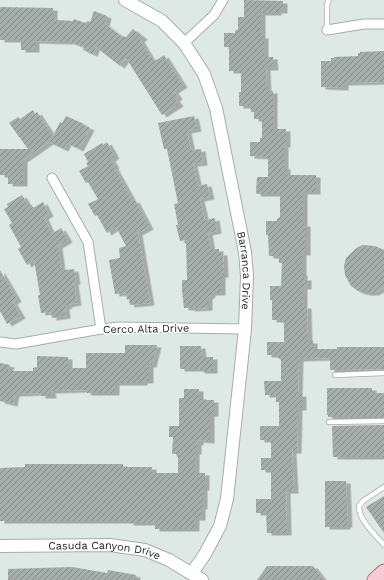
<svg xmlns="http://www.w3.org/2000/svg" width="384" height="580" viewBox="0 0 384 580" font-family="'Work Sans',sans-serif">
	<defs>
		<pattern id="building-hatch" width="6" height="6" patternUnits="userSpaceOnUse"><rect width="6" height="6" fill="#a5aeaa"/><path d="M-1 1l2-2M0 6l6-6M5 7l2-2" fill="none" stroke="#868d8a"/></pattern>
		<filter id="shadow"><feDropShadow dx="4.5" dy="2.5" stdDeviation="0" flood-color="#0004"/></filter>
	</defs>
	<rect width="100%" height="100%" fill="#dee8e4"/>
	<g fill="url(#building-hatch)" filter="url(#shadow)">
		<path d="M244,0L283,1V11H277V13H261V36H264V57H273L274,68H266L267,91H273V129H286V145H284V167H286V175H316V192H303V224H306V253H302V273H303V278H307V287H303V306H307L308,341H313V349H337V347H384V369L330,370V358L299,359L298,394H302V408H298V409L297,451H292L294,491H286L287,533H267L266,513H256V499H271V470H261V458H271V440H260V426H279V402H276V395H265L264,381H281V360L278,358V355H267V342H284V324L283,320H272V300H270V286H281L282,263H279V256H269L268,235H266V221H277V219L280,217V194H257L256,192L257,177H268V157L250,156V142H260V138H262V119H254V112H251L250,106H239V92H241V72H239V71H229V47H224V33H235V31L238,29V17H244Z"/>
		<path d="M0,7L53,8V18H57V20L73,21L74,19L85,23L88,21L90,22L94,11L107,16L105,24L121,36L126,37L133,29L143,37L140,40L151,58L152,57L155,61L164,55L183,85L174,91L178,97L175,99L179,104L162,115L126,58L120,66L96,47L93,54L83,50L84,47L70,42L35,41V50H21V40H0Z"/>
		<path d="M384,51V82L344,83V88L321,87V61H331V58H334V57L358,56V53H360V52Z"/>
		<path d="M33,110L35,114L37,112L53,136L60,122L62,123L66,116L84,124L83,125L90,128L79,149L67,143L64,149L49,142L23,160V184H8V175H0V149H28L9,123L18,117L20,119Z"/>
		<path d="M194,116L197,129L187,131L191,150L201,149L203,163L193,164L198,186L207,184L210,197L200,199L205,220L215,218L217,231L208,233L211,249H219V253H223L224,275H221V293H211V295L208,297V308L191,309L190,308H184L182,291V280H187L186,240L180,241L176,225H178L174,204L178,203L167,149H164L158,123Z"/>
		<path d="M107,142L115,156L111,159L115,166L114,167L133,201L135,200L149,227L138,233L150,303L130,305L129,299L127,300L126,293L115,294L109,260L120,258L119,248L126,246L116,227L107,233L97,215L95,216L88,204L98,199L88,182L86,183L79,171L88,166L86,163L88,162L84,154L102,143L103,145Z"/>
		<path d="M22,195L28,205H32L33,208L43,202L49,214L44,217L52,234L61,228L68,240L58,246L61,268L64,267L65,270L74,269L76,282H74L77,303L67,305L68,306L65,307L66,316L52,318L51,312L41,313L38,295H40L34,260L27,265L18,249L21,247L9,225L12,223L4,209L8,207L7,204Z"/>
		<path d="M362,245L375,246L384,250V288L374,293H366L358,291L351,286L345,275L344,266L346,258L355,249Z"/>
		<path d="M0,270L17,299L13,302L21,316L7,324L0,311Z"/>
		<path d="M125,345H157L152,365H149V381H143V383H115V393H87L86,390L51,391L52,396H41V393L15,394L13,404L0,401V363L10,365L8,371H33V368L37,367V356L68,357V368H86V353H125Z"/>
		<path d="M180,346H201L202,357H213V371H201L199,369H180Z"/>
		<path d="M327,388H372V393H384V417H328V415H327Z"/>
		<path d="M184,389H199V397H202V400H214V414H210V441L199,440V443H197V452H195V473H205V488H203V507H201V518H195V529H155V523H129V521H0V468L25,467V464H123V467H152V473H178V454H172L173,437H169V426H179V398H184Z"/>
		<path d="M384,425V457H333L332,426Z"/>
		<path d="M325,481H346L348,525H346V527H325Z"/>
		<path d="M384,496V533L366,507Z"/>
		<path d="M267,566H313L324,580H257Z"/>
		<path d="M72,567L107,573L108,570L136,575V580H8V569Z"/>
	</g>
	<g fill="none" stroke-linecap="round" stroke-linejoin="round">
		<defs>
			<g id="service">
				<path d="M327,30V4L329,0"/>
				<path d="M335,375L384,373"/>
				<path d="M329,422L384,421"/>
				<path d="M384,487L363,501L359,506C359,521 375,534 384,545"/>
			</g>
			<g id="minor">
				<path d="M327,30L364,24H384"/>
				<path d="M184,43L214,15L223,0"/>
				<path d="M52,178L88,242L101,329"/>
				<path d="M0,342L16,344L101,329L119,327L245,329"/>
			</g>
			<g id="tertiary">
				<path id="s1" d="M125,0L162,21L184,43L204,74L216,108L245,252L247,276L245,329L227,499L220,526L205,554L192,573"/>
				<path id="s2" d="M0,546L110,545L145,550L169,560L202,580"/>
			</g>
			<path id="primary" d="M375,580L384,572"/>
		</defs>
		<use href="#service" stroke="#a5aeab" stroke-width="6"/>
		<use href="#minor" stroke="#a5aeab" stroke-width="11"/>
		<use href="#tertiary" stroke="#a5aeab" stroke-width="14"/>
		<use href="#primary" stroke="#a87885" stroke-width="17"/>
		<use href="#service" stroke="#fff" stroke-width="4.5"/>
		<use href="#minor" stroke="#fff" stroke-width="9"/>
		<use href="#tertiary" stroke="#fff" stroke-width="12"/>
		<use href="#primary" stroke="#f8cad7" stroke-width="15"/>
	</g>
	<g text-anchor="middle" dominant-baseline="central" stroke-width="3" stroke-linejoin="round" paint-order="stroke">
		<g font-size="11" fill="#1c201e" stroke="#fff">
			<text stroke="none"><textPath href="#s1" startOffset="312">Barranca Drive</textPath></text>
			<text transform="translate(146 329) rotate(-1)">Cerco Alta Drive</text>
			<text stroke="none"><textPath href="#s2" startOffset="105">Casuda Canyon Drive</textPath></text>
		</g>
	</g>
</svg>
